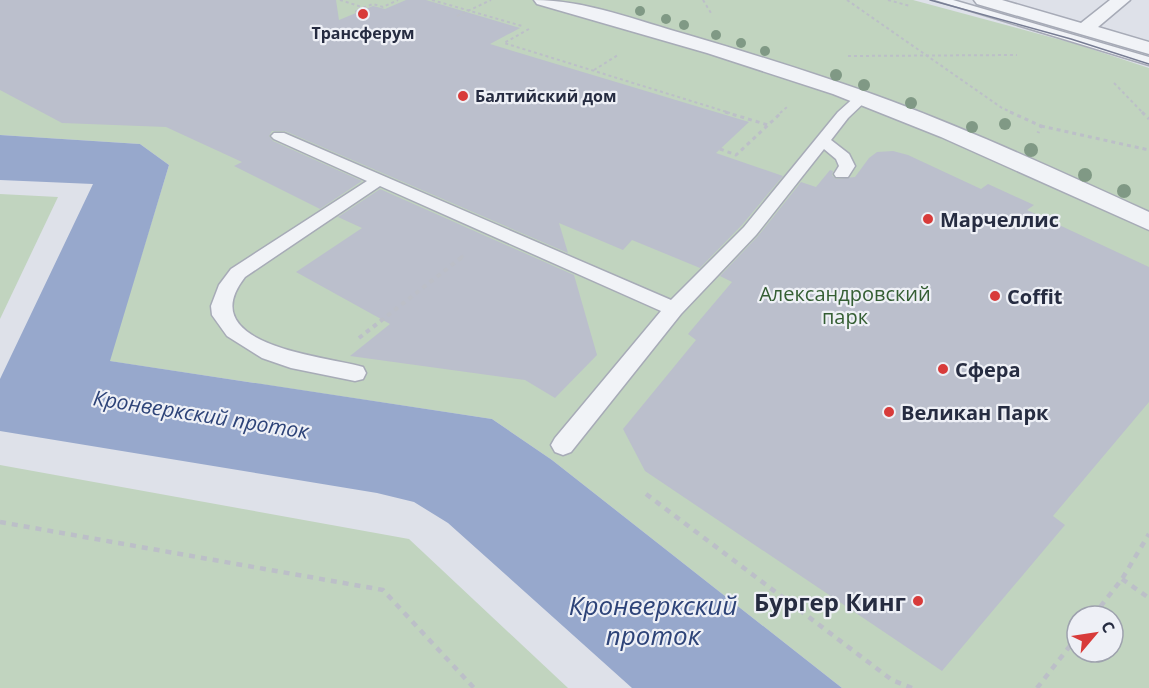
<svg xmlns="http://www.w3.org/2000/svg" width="1149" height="688" viewBox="0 0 1149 688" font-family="'Open Sans',sans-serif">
	<rect width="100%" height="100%" fill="#dee1e9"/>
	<g fill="#c1d4bf" fill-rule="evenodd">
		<path d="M0,0H913L1076,44L1149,68V688H842L552,460L492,419L109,361L169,165L140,144L0,135ZM1077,616H1113V652H1077Z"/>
		<path d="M0,194L58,197L0,319Z"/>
		<path d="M0,465L409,539L568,688H0Z"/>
	</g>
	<path fill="#97a8cc" d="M0,135L140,144L169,165L110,361L492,419L552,460L842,688H632L448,523L414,502L377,493L0,431V379L93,184L0,180Z"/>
	<g fill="#bbbfcc">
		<path d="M0,0H336L339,20L373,6L385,9L406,0H426L520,28L490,44L749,122L716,153L783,176L742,225L700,268L632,240L623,250L559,223L568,253L285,131H272L269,136L273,141L362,181L320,209L234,166L242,162L166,127L62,123L0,90Z"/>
		<path d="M893,151L908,155L981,189L988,184L1034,205L1027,210L1149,267V402L1053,516L1065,525L942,671L645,471L623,429L696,340L688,334L732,282L720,276L758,236L801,182L816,187L830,170L833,171L832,175L836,179L855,177L869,158L877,152Z"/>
		<path d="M380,189L574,275L597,355L555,398L525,380L350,356L390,324L296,272L362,228L338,217Z"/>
	</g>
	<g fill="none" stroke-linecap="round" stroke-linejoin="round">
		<defs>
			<g id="service">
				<path d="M935,0H953L1149,57V65Z"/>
				<path d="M862,94L869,98L848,118L831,140L849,154L855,166L848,177H836L834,174L839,166L836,159L824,149L756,235L681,314L571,452L563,455L555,452L551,445L555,438L661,311L380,186L245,277C191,346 326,356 363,367L366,373L363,379L355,381L291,368L262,358L227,336L212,315L211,306L219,285L231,269L367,181L274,139L271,136L274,133H284L671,300L744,227L838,112L857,95Z"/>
			</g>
			<path id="minor" d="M534,0C586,0 638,21 688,35C756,55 824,76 891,101C979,134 1064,173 1149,212V230L941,137L833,94L707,53L537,4Z"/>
			<path id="tertiary" d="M974,0H1002L1081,23L1110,0H1130L1098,27L1149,42V54L977,4Z"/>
		</defs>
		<use href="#service" stroke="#a7abb7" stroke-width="3"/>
		<use href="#minor" stroke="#a7abb7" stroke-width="3"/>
		<use href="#tertiary" stroke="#a7abb7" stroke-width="3"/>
		<g stroke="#bcbfc8" stroke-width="2" stroke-dasharray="3 3" stroke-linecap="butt">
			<path d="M340,0L362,7"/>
			<path d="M432,0L522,26"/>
			<path d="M703,0L711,13"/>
			<path d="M847,0L1002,108L1013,113"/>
			<path d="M888,0L910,6"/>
			<path d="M358,12L355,11L373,4L383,7L398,0"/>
			<path d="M457,16L491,0"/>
			<path d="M529,29L504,43L730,113"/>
			<path d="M848,56L1017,55"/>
			<path d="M594,70L618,55"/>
			<path d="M1114,83L1143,113"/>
			<path d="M780,113L787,107"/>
		</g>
		<g stroke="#bcbfc8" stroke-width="3" stroke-dasharray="4 4" stroke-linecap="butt">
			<path d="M725,112L768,125"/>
			<path d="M1010,112L1041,126L1038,133"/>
			<path d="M1142,112L1149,119"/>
			<path d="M1041,126L1149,150"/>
			<path d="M720,149L736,155L782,112"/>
			<path d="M460,258L466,254"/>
		</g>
		<path stroke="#bcbfc8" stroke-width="4" stroke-dasharray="4.5 4.5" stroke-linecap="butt" d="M359,338L462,257"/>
		<g stroke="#bcbfc8" stroke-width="4.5" stroke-dasharray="6 6" stroke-linecap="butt">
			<path d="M646,494L892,680L912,688"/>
			<path d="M0,522L383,590L474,688"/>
			<path d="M1122,579L1149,598"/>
			<path d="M1093,616L1122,579L1149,534"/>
			<path d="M1037,688L1077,637"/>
		</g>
		<use href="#service" fill="#f1f3f7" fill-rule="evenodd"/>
		<use href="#minor" fill="#f1f3f7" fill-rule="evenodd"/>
		<use href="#tertiary" fill="#f1f3f7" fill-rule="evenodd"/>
		<path stroke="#777d94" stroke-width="1.5" d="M930,0L1071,39L1149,64"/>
	</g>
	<g fill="#809985">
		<circle cx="640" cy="11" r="5"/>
		<circle cx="666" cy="19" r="5"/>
		<circle cx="684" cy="25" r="5"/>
		<circle cx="716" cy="35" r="5"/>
		<circle cx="741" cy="43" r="5"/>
		<circle cx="765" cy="51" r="5"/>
		<circle cx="836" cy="75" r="6"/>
		<circle cx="864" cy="85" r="6"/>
		<circle cx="911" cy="103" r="6"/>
		<circle cx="1005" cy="124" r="6"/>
		<circle cx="972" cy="127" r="6"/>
		<circle cx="1031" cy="150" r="7"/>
		<circle cx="1085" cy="175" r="7"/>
		<circle cx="1124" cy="191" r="7"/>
	</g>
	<g fill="#d83b3a" stroke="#eef0f6" stroke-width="2">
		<circle cx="363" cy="14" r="6"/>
		<circle cx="463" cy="96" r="6"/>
		<circle cx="928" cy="219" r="6"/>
		<circle cx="995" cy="296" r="6"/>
		<circle cx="943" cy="369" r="6"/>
		<circle cx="889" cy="412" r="6"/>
		<circle cx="918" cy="601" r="6"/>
	</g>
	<g text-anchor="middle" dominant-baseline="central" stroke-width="4.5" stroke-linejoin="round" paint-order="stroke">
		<g font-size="16" font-weight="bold" fill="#262c41" stroke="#eef0f6">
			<text x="363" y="33">Трансферум</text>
			<text x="475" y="96" text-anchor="start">Балтийский дом</text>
		</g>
		<g font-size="20" font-weight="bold" fill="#262c41" stroke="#eef0f6" text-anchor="start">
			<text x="940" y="219">Марчеллис</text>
			<text x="1007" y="296">Coffit</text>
			<text x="955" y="369">Сфера</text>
			<text x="901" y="412">Великан Парк</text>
		</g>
		<g font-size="20" fill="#345e33" stroke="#eef0f6">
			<text x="845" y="293">Александровский<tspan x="845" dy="23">парк</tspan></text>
		</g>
		<g font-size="21" font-style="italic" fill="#2d4378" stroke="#eef0f6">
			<text transform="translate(201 414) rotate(9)">Кронверкский проток</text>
		</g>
		<g font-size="24" font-weight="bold" fill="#262c41" stroke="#eef0f6" text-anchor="end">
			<text x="906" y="601">Бургер Кинг</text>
		</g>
		<g font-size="26" font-style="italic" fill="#2d4378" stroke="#eef0f6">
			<text x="653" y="605">Кронверкский<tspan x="653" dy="30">проток</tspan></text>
		</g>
	</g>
	<g transform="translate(1095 634) rotate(61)"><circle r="28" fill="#eef0f6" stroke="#9ea2ae" stroke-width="1.5"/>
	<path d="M0-4.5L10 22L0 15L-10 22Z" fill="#d83b3a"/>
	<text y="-9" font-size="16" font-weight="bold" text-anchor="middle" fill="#262c41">С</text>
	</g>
</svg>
